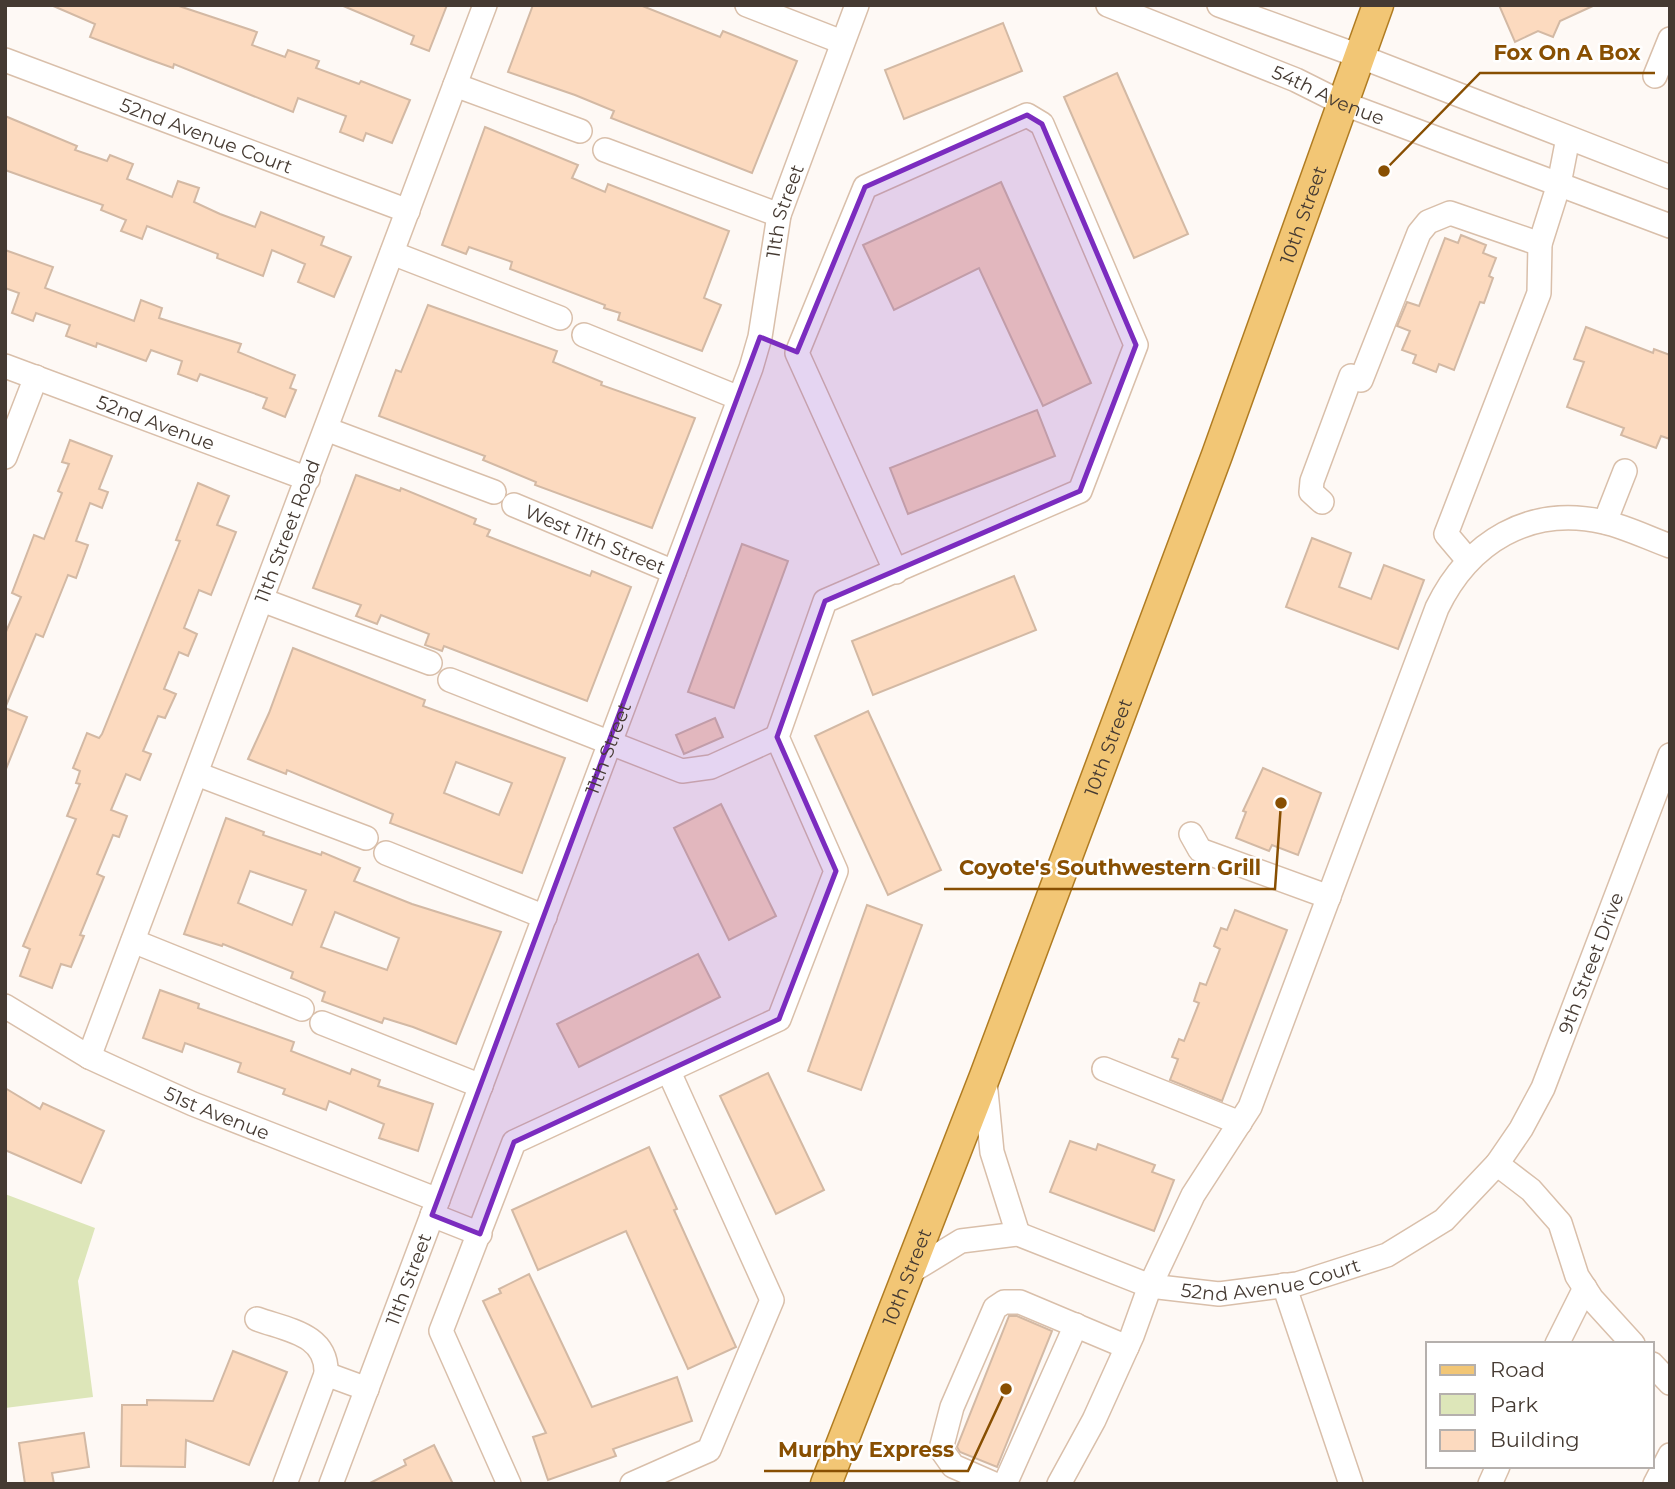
<svg xmlns="http://www.w3.org/2000/svg" width="1675" height="1489" viewBox="0 0 1675 1489" font-family="Montserrat,sans-serif">
	<rect width="100%" height="100%" fill="#fef9f5"/>
	<path fill="#dde6b9" d="M5,1194L95,1228L78,1281L93,1397L5,1408Z"/>
	<g fill="#fcdabf" stroke="#d3b9a4" stroke-width="2" fill-rule="evenodd">
		<path d="M51,5H176L257,32L252,45L285,57L288,50L319,61L316,68L359,84L361,81L410,100L392,143L366,133L363,141L340,132L346,116L298,98L293,112L174,64L173,68L148,59L90,37L95,24Z"/>
		<path d="M341,5H447L429,51L411,44L414,36Z"/>
		<path d="M533,5H640L720,37L723,31L797,61L752,173L611,118L614,111L575,95L508,72Z"/>
		<path d="M1499,5H1595L1560,21L1553,37L1538,31L1515,42Z"/>
		<path d="M1003,23L1022,71L904,119L885,70Z"/>
		<path d="M1117,73L1188,234L1134,258L1064,97Z"/>
		<path d="M5,116L77,146L75,150L107,161L110,155L133,164L127,179L172,197L178,181L199,188L194,202L220,214L255,227L261,212L324,237L321,245L351,257L334,297L298,282L305,264L272,250L263,276L217,258L218,254L147,226L142,239L121,231L126,220L101,210L103,205L5,170Z"/>
		<path d="M485,127L578,165L572,178L605,192L608,184L729,231L704,298L721,305L702,351L618,320L620,313L604,308L605,305L510,269L512,262L469,247L466,254L442,245Z"/>
		<path d="M1001,182L1091,383L1043,406L979,268L894,310L863,245Z"/>
		<path d="M1461,235L1486,245L1483,253L1496,258L1489,276L1493,278L1484,303L1480,302L1454,370L1439,364L1436,372L1413,363L1416,355L1402,350L1410,331L1397,326L1407,302L1419,306L1445,238L1458,243Z"/>
		<path d="M5,250L53,267L45,288L134,321L141,300L162,308L159,318L241,344L238,352L295,375L290,388L296,390L285,417L263,408L267,398L200,374L197,381L178,374L182,361L151,350L146,361L97,343L96,347L66,336L70,325L36,313L33,321L12,313L19,293L5,288Z"/>
		<path d="M428,305L557,351L553,362L602,382L601,385L695,418L652,528L535,485L536,482L483,460L485,456L379,416L396,370L401,372Z"/>
		<path d="M1586,327L1653,353L1654,349L1670,355V439L1661,436L1656,448L1621,435L1624,428L1567,407L1584,362L1574,359Z"/>
		<path d="M1037,410L1055,456L908,514L890,468Z"/>
		<path d="M70,440L112,456L99,489L108,492L102,508L90,503L76,541L88,545L76,578L68,575L43,637L36,634L5,708V634L21,597L12,593L34,535L44,539L62,493L58,491L69,464L62,462Z"/>
		<path d="M356,475L400,491L401,488L476,519L474,524L490,530L487,536L590,576L592,571L631,587L587,701L444,646L442,651L425,645L429,634L381,615L377,624L356,616L361,605L313,588Z"/>
		<path d="M198,483L229,496L217,525L236,532L211,595L199,590L184,628L197,634L188,656L179,652L164,689L176,694L165,718L158,716L143,751L151,754L140,780L126,774L111,810L127,816L119,837L113,835L97,874L104,877L80,935L84,936L71,967L61,964L52,988L20,976L30,949L23,946L76,819L67,816L80,784L76,783L80,771L73,768L87,733L99,738L102,734L180,541L176,540Z"/>
		<path d="M1312,538L1351,553L1339,587L1371,599L1384,565L1424,580L1398,649L1286,607Z"/>
		<path d="M742,544L788,561L734,708L688,692Z"/>
		<path d="M1014,576L1036,630L873,695L852,641Z"/>
		<path d="M293,648L425,700L423,706L565,758L522,873L390,823L393,814L287,770L286,774L248,759L269,713ZM456,762L512,783L499,815L444,793Z"/>
		<path d="M5,708L27,717L6,769H5Z"/>
		<path d="M868,711L941,870L888,895L815,736Z"/>
		<path d="M715,718L723,737L684,754L676,735Z"/>
		<path d="M1263,768L1321,793L1298,855L1272,845L1269,851L1236,838L1246,812L1243,811Z"/>
		<path d="M721,804L776,916L729,940L674,828Z"/>
		<path d="M226,818L264,832L263,835L321,855L322,852L360,868L354,881L412,904L501,932L456,1044L413,1027L384,1018L382,1023L322,1001L325,992L291,978L293,972L223,944L222,946L184,934ZM250,871L306,890L292,925L238,903ZM335,912L399,938L387,970L321,947Z"/>
		<path d="M867,905L922,925L861,1090L808,1071Z"/>
		<path d="M1235,910L1287,930L1222,1101L1170,1080L1178,1059L1172,1057L1179,1039L1184,1041L1199,1003L1194,1001L1200,983L1206,985L1220,949L1214,946L1221,928L1227,930Z"/>
		<path d="M698,954L720,997L579,1067L557,1024Z"/>
		<path d="M160,990L199,1004L198,1008L294,1042L291,1051L350,1074L352,1069L380,1080L378,1086L433,1104L418,1151L379,1138L384,1124L329,1101L326,1110L283,1094L285,1089L238,1072L241,1063L185,1043L182,1052L143,1038Z"/>
		<path d="M768,1073L824,1190L776,1214L720,1096Z"/>
		<path d="M5,1088L40,1109L43,1103L104,1131L81,1183L5,1150Z"/>
		<path d="M1070,1141L1096,1150L1098,1144L1155,1165L1152,1172L1174,1180L1154,1231L1050,1192Z"/>
		<path d="M649,1147L677,1209L674,1210L736,1347L688,1369L626,1231L538,1270L512,1210Z"/>
		<path d="M529,1274L592,1407L677,1377L692,1421L613,1449L616,1456L548,1480L533,1437L546,1433L483,1301L501,1293L499,1289Z"/>
		<path d="M1009,1316H1017L1052,1331L997,1467L960,1452L957,1447Z"/>
		<path d="M233,1351L287,1372L249,1465L186,1440L185,1467L121,1466L122,1405H147V1400L213,1401Z"/>
		<path d="M84,1433L89,1467L52,1473L54,1484H25L19,1443Z"/>
		<path d="M434,1445L453,1484H368L406,1465L404,1460Z"/>
	</g>
	<g fill="none" stroke-linecap="round" stroke-linejoin="round">
		<defs>
			<g id="minor">
				<path d="M747,5L842,42"/>
				<path id="s1" d="M1108,5L1296,80L1342,103L1670,226"/>
				<path d="M1219,5L1359,56L1670,177"/>
				<path id="s2" d="M5,60L408,211"/>
				<path d="M1655,76L1670,39"/>
				<path d="M455,85L580,131"/>
				<path d="M605,150L779,215"/>
				<path d="M392,253L560,318"/>
				<path d="M584,335L739,398"/>
				<path id="s3" d="M5,366L308,479"/>
				<path d="M1361,380L1419,233L1428,222L1450,213L1540,244"/>
				<path d="M326,429L494,492"/>
				<path d="M5,457L36,377"/>
				<path d="M1322,502L1311,492L1312,481L1351,376"/>
				<path id="s4" d="M514,505L674,572"/>
				<path d="M1605,522L1625,471"/>
				<path d="M1468,560L1446,534L1539,293L1540,244L1559,184L1568,138"/>
				<path d="M262,600L430,663"/>
				<path d="M450,680L682,771L711,767L777,737"/>
				<path d="M197,774L366,838"/>
				<path d="M1191,834L1200,850L1329,897"/>
				<path d="M386,853L545,917"/>
				<path d="M133,941L302,1009"/>
				<path id="s5" d="M5,1006L89,1057L126,1074L193,1104L438,1200"/>
				<path d="M322,1023L481,1086"/>
				<path id="s6" d="M89,1057L485,5"/>
				<path d="M1104,1069L1240,1123"/>
				<path d="M985,1081L992,1152L1018,1234"/>
				<path d="M1497,1164L1531,1190L1560,1223L1577,1276L1592,1299L1633,1344"/>
				<path d="M432,1215L480,1234"/>
				<path id="s7" d="M907,1274L961,1241L1018,1234L1150,1286L1219,1294L1297,1284L1387,1255L1444,1220L1497,1164L1521,1129L1543,1088L1670,755"/>
				<path d="M1284,1285L1351,1484"/>
				<path d="M257,1319C287,1330 328,1334 326,1374"/>
				<path d="M1557,1344L1585,1288"/>
				<path d="M1652,1364L1670,1383"/>
				<path d="M285,1484L326,1374L367,1389"/>
				<path id="s8" d="M331,1484L751,368L760,337L779,215L857,5"/>
				<path d="M509,1484L441,1331L514,1142L779,1019L836,871L777,737L825,601L1080,491L1136,345L1042,124L1027,115L865,187L797,353L896,572"/>
				<path d="M632,1484L709,1450L772,1300L669,1072"/>
				<path d="M994,1484L953,1466L941,1449L952,1407L995,1308L1004,1302H1020L1127,1347"/>
				<path d="M1005,1484L1076,1325"/>
				<path d="M1059,1484L1094,1420L1132,1336L1150,1286L1193,1195L1250,1107L1437,608C1469,542 1529,505 1604,522C1626,527 1648,538 1670,546"/>
				<path d="M1490,1484L1498,1466"/>
				<path d="M1655,1484L1670,1455"/>
			</g>
			<g id="major">
				<path id="s9" d="M826,1484L985,1076L1217,455L1378,5"/>
			</g>
		</defs>
		<use href="#minor" stroke="#d9bfaa" stroke-width="26"/>
		<use href="#major" stroke="#b07c22" stroke-width="33"/>
		<use href="#minor" stroke="#fff" stroke-width="23"/>
		<use href="#major" stroke="#f2c675" stroke-width="30"/>
	</g>
	<path fill="#7b2cbf" fill-opacity="0.2" stroke="#7b2cbf" stroke-width="5" stroke-linejoin="round" d="M1027,115L1042,124L1136,345L1080,491L825,601L777,737L836,871L779,1019L514,1142L480,1234L432,1215L760,337L797,352L865,187Z"/>
	<g text-anchor="middle" dominant-baseline="central" stroke-width="5" stroke-linejoin="round" paint-order="stroke">
		<g font-size="19" fill="#453a32" stroke="#fff">
			<text stroke="none"><textPath href="#s1" startOffset="238">54th Avenue</textPath></text>
			<text stroke="none"><textPath href="#s2" startOffset="215">52nd Avenue Court</textPath></text>
			<text stroke="none"><textPath href="#s8" startOffset="1353">11th Street</textPath></text>
			<text stroke="none"><textPath href="#s9" startOffset="1356">10th Street</textPath></text>
			<text stroke="none"><textPath href="#s3" startOffset="161">52nd Avenue</textPath></text>
			<text stroke="none"><textPath href="#s6" startOffset="562">11th Street Road</textPath></text>
			<text stroke="none"><textPath href="#s4" startOffset="88">West 11th Street</textPath></text>
			<text stroke="none"><textPath href="#s9" startOffset="789">10th Street</textPath></text>
			<text stroke="none"><textPath href="#s8" startOffset="786">11th Street</textPath></text>
			<text stroke="none"><textPath href="#s7" startOffset="872">9th Street Drive</textPath></text>
			<text stroke="none"><textPath href="#s5" startOffset="238">51st Avenue</textPath></text>
			<text stroke="none"><textPath href="#s7" startOffset="385">52nd Avenue Court</textPath></text>
			<text stroke="none"><textPath href="#s9" startOffset="222">10th Street</textPath></text>
			<text stroke="none"><textPath href="#s8" startOffset="219">11th Street</textPath></text>
		</g>
	</g>
	<path fill="none" stroke="#884f02" stroke-width="2.5" d="M1384 171L1480 73H1655M1281 803L1275 889H944M1006 1389L968 1471H764"/>
	<g fill="#884f02" stroke="#fff" stroke-width="2.5">
		<circle cx="1384" cy="171" r="7"/>
		<circle cx="1281" cy="803" r="7"/>
		<circle cx="1006" cy="1389" r="7"/>
	</g>
	<g font-size="21" text-anchor="middle" font-weight="bold" fill="#884f02" stroke="#fff" stroke-width="5" stroke-linejoin="round" paint-order="stroke">
		<text x="1567" y="60">Fox On A Box</text>
		<text x="1110" y="875">Coyote's Southwestern Grill</text>
		<text x="866" y="1457">Murphy Express</text>
	</g>
	<rect width="1675" height="1489" fill="none" stroke="#453a32" stroke-width="14"/>
	<rect x="1426" y="1342" width="228" height="126" fill="#ffffff" stroke="#b5b0ad" stroke-width="2"/>
	<rect x="1440" y="1365" width="35" height="10" fill="#f2c675" stroke="#b5b0ad" stroke-width="2"/>
	<text x="1490" y="1377" font-size="21" fill="#453a32">Road</text>
	<rect x="1440" y="1394" width="35" height="21" fill="#dde6b9" stroke="#b5b0ad" stroke-width="2"/>
	<text x="1490" y="1412" font-size="21" fill="#453a32">Park</text>
	<rect x="1440" y="1430" width="35" height="21" fill="#fcdabf" stroke="#b5b0ad" stroke-width="2"/>
	<text x="1490" y="1447" font-size="21" fill="#453a32">Building</text>
</svg>
